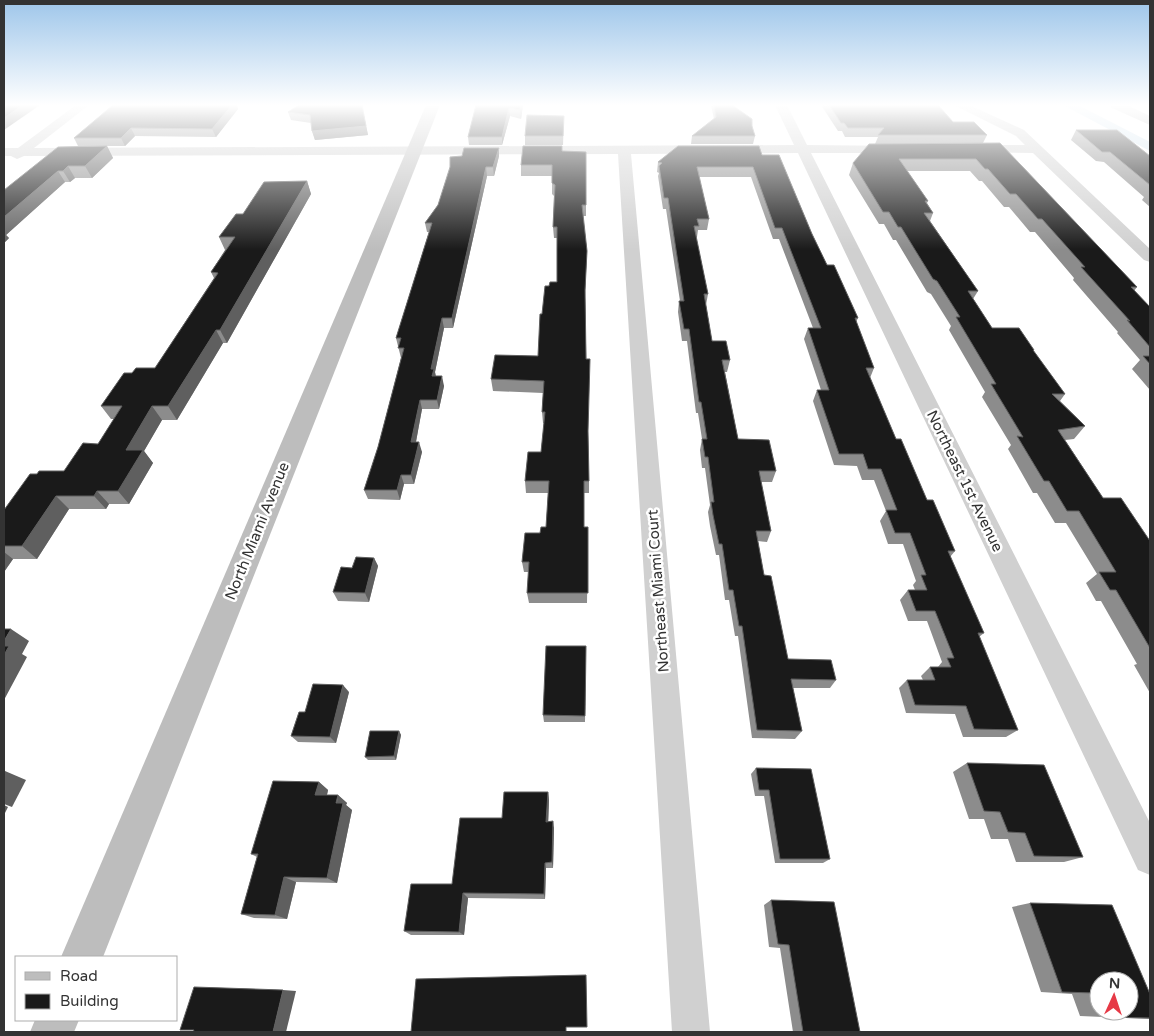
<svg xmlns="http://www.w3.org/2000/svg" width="1154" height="1036" viewBox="0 0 1154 1036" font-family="'Varela Round',sans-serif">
	<rect width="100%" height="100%" fill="#fff"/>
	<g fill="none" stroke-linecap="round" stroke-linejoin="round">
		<path fill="#cfe2ee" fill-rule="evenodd" d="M1063,105H1078L1150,142V151Z"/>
		<g fill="#d0d0d0" fill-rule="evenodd">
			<path d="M76,105H89L34,148L794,145L775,105H787L807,145L902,146L903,149L897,153H811L1150,823V875L1138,870L798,153L631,154L710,1032H672L618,154L24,156L17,159L11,156H4V148H18Z"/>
			<path d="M954,105H969L1024,130L1150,249V262L1144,260L1033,153L968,152L967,149L973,145H1025L1016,136Z"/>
		</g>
		<g fill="#bdbdbd" fill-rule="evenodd">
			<path d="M426,105H440L103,957H61Z"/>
			<path d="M1110,105H1127L1150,116V125L1112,108Z"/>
			<path d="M35,1020H79L74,1032H30Z"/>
		</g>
	</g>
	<g fill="#8c8c8c" fill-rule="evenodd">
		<path d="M113,105H237L238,109L216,137L135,136L125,146H78L74,138Z"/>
		<path d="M299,105H363L362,106L368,135L315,140L312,131L311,123L291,120L288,112Z"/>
		<path d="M476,105H523L521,119L510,116L502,145H469L468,137Z"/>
		<path d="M711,105H732L755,136L753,144H691L692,136L714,119Z"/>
		<path d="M821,105H938L953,122L987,135L983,143L875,144L878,137H845L842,131H838Z"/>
		<path d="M564,116L563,145H525V136Z"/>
		<path d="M1076,130L1150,156V207L1142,200L1144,197L1104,162L1096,161L1071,140Z"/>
		<path d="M1000,143L1137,287L1134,291L1150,307V390L1132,369L1140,360L1117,333L1118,332L1073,280L1074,278L1035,232H1030L1009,207H1004L982,181H979L970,171H907L928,201L927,203L933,213L930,221L978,291L973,299L992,328L1034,350V352L1065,394L1060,401L1085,426L1074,439L1065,440L1103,498L1150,541V693L1134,665L1137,664L1101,601H1096L1086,583L1097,574L1066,523H1055L1037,493H1033L1008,449L1011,445L982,397L985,392L949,330L951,326L931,294L927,292L896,240H893L884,224H879L849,175L853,163Z"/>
		<path d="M107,146L113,158L92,178H75L70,182H65L6,235L9,238L4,243V190Z"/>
		<path d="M562,146V151L586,152V216H583L587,251L585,297L589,481V493H584V527H588L587,603H529L527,593L529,572H524L522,562L540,533L546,527L548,493H526L525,481L541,452L544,423H543L542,412L543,393L493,391L491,379L538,356L542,314L549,286L557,282V238H554L553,227L554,196L552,194V176H521V165Z"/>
		<path d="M499,148V156L494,176H487L453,328H444L435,372L436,376L444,386L439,409H422L416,442L422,452L414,484H404L400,500L368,499L364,490L378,447L401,358L396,338L429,232H427L425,223L438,205L462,156Z"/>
		<path d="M762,155L812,234L827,265L858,318L856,322L874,368L870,378L896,439L927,500L955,551L950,557L984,633L979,637L1018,730L1006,737H963L955,714L906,713L899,688L907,680H923L921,676L930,667H938L942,662L927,621H908L900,600L908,590H915L913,585L916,581L903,544H888L880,521L886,511L874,480H862L857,466L834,465L813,401L817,390H821L804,339L808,328H813L779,239H773L751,177H699L709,219L707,230H698L697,237H696L708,294L706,305L712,341L730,360L727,372H725L738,439L776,471L772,482H761L771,531L767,542L758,541L764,575L788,659L836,680L830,688H793L802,731L795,739L752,738L738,636H735L729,600H725L719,555H716L710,526L708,512L710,505L705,468H702L700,450L702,439L698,413H696L687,341H682L678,312L679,301H680L666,209H663L658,176L659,173L657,172L658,162Z"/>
		<path d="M307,181L311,194L227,343H223L177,420H162L144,451L153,463L129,504H109L106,509H69L37,559H13L4,572V510L37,474L64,471L98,444L114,419H111L101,406L132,373L155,368L214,278L211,272L225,250L219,237L243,214Z"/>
		<path d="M374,558L378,566L369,602L338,601L333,592L352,568Z"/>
		<path d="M586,646L585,722H544L543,715Z"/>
		<path d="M349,692L336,743L298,742L291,736L305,712Z"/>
		<path d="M399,731L401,735L396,760H368L365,757Z"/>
		<path d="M967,763L1083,857L1064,862H1016L1008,839H991L984,819H969L953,772Z"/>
		<path d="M756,768L830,859L823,863H775L764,796H755L751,774Z"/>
		<path d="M319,782L328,790L327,795H338L347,803L346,805L352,810L337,883L296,882L287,919L254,918L241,914L257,857L251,854Z"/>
		<path d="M548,792L549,800L548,821L554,828L553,868H546L545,899L468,898L464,935H411L404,931L452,884L502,818Z"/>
		<path d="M771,900L860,1032H793L780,948L769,947L764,905Z"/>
		<path d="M1030,903L1150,1019L1080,1016L1072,994L1041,992L1012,907ZM1099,981L1129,1011H1099Z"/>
	</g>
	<g fill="#5f5f5f">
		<path d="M23,105H40L4,130V118Z"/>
		<path d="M232,105H237L238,109L216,137L212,129Z"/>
		<path d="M362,105H363L362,106L368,135L315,140L312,131Z"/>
		<path d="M521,105H523L521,119L520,110Z"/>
		<path d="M509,108L510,116L502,145V137Z"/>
		<path d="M131,128L135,136L125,146L121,138Z"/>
		<path d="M107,146L113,158L92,178L85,166Z"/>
		<path d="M499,148V156L494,176L493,167Z"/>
		<path d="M68,166L75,178L70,182L63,171Z"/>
		<path d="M486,167L487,176L453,328L452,318Z"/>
		<path d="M58,171L65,182L6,235L9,238L4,243V217Z"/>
		<path d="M307,181L311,194L227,343L220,330Z"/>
		<path d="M442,318L444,328L435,372L436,379L435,386L431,369Z"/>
		<path d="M216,330L223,343L177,420L168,406Z"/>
		<path d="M442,376L444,386L439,409L437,400Z"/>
		<path d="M420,400L422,409L414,452L411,442Z"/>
		<path d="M152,406L162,420L144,451L153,463L129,504L118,491L126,450Z"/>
		<path d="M419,442L422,452L414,484L411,475Z"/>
		<path d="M401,475L404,484L400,500L397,490Z"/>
		<path d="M97,491L109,504L106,509L94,496Z"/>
		<path d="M56,496L69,509L37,559L22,546Z"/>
		<path d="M4,552L13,559L4,572Z"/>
		<path d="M374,558L378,566L369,602L365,593Z"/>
		<path d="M11,629L29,641L22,654L27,657L4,700V641Z"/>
		<path d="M343,685L349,692L336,743L330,737Z"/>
		<path d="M399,731L401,735L396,760L394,756Z"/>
		<path d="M5,771L26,780L12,807L4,804V774Z"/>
		<path d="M319,782L328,790L325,803L315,795Z"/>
		<path d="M548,792L549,800L548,829L546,822Z"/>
		<path d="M338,795L347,803L346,805L352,810L337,883L327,878Z"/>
		<path d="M4,805L8,807L4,815Z"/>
		<path d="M553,821L554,828L553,868L552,862Z"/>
		<path d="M545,863L546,868L545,899L544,894Z"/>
		<path d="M284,877L296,882L287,919L275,915Z"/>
		<path d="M463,893L468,898L464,935L459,932Z"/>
		<path d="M283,990L296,991L286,1032H273Z"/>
	</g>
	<g fill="#1a1a1a" stroke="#5f5f5f">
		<path d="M4,105H23L4,118Z"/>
		<path d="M113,105H232L212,129L131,128L121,138H74Z"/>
		<path d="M299,105H362L366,126L312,131L310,115L288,112Z"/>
		<path d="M476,105H521L520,110L509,108L502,137H468Z"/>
		<path d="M714,105H732L752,119V126L755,136H692L716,117Z"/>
		<path d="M829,105H938L953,122H974L987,135H878L884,128H848L844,123H841Z"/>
		<path d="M527,115L564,116L563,136H525Z"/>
		<path d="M1076,130H1117L1150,156V185L1110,152H1102Z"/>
		<path d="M1000,143L1137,287H1131L1150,307V347L1127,320L1130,321L1081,267H1085L1042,219H1038L1016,194H1010L988,169H985L976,159H899L928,201H925L933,213H924L978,291H968L992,328H1019L1034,350H1033L1065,394H1052L1085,426L1058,430L1103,498H1121L1150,541V648L1116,590H1110L1099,572H1116L1079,511H1067L1049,481H1044L1017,436L1023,437L991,384H996L956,317H960L937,281L933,279L901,227H898L889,212H883L853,163L869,144Z"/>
		<path d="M107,146L85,166H68L63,171H58L4,217V190L58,147Z"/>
		<path d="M523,146H562V151L586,152V205H582L587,251L585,290L586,359H590L588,431L589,481H584V527H588V593H527L529,562H522L525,533H540L541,527H546L549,481H525L528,452H541L545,412H542L544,381L491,379L495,355L538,356L540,314H542L545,286H549L550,282H557V227H553L555,185L552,183V165H521Z"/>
		<path d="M678,146H759L762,155H779L812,234L827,265H834L858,318H855L874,368H866L896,439H901L927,500H933L955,551H948L984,633H978L1018,730L974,729L966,706L915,705L907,680H935L930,667H951L947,658H954L935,611H916L908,590H927L921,575H926L910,533H895L886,510H897L881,469H868L863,454H839L817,390H829L808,328H821L782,228H775L753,167H697L709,219H697L699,226H694L708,294H704L712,341H726L730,360H722L738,439L769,440L776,471H759L771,531H756L764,575L771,576L788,659L831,660L836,680L791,679L802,731L757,730L742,626H739L733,590H729L722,544H719L713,515L711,502H714L708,457H705L702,439H707L701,402H699L689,329H684L679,301H684L668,198H664L659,166L662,163L658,162Z"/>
		<path d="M464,148H499L493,167H486L452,318H442L431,369H434L432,376H442L437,400H420L411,442H419L411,475H401L397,490H364L378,447L404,348H398L401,338H396L432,223H425L438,205L450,167V157L462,156Z"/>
		<path d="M307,181L220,330H216L168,406H152L126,450H143L118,491H97L94,496H56L22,546H4V510L30,474H37L39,471H64L83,443L98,444L122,406H101L124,373H132L136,368H155L218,273L211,272L235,237H219L236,214H243L264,182Z"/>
		<path d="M1143,356H1150V364Z"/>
		<path d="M356,557L374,558L365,593L333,592L341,567L352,568Z"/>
		<path d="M4,629H11L4,641Z"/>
		<path d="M4,646H9L4,655Z"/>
		<path d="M546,646H586L585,716L543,715Z"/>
		<path d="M313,684L343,685L330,737L291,736L299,712H305Z"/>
		<path d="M370,731H399L394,756L365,757Z"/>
		<path d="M967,763L1044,765L1083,857L1034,856L1025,833L1008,832L1000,812L984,811Z"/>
		<path d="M756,768L811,769L830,859H780L769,790H759Z"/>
		<path d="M273,781L319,782L315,795H338L336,803H343L327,878L284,877L275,915L241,914L258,854H251Z"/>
		<path d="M504,792H548L546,822L553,821L552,862L545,863L544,894L463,893L459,932L404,931L411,884H452L460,818H502Z"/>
		<path d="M771,900L834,902L860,1032H803L789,945L778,944Z"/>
		<path d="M1030,903L1112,905L1150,994V1018L1103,1017L1101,1011H1129V981H1099V1006L1094,993L1062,992Z"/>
		<path d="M586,975L587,1027H566V1032H411L416,979Z"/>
		<path d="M194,987L283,990L273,1032H193L194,1030H180Z"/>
	</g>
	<linearGradient id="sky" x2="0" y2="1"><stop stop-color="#9ec6ea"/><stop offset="0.42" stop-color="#fff"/><stop offset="1" stop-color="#fff" stop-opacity="0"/></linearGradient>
	<rect width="1154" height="250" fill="url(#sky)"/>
	<g text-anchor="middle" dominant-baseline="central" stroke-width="5" stroke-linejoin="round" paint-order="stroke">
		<g font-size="15" fill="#333" stroke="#fff">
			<text transform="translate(965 481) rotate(64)">Northeast 1st Avenue</text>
			<text transform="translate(257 531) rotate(-68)">North Miami Avenue</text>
			<text transform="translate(658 591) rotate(-94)">Northeast Miami Court</text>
		</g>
	</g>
	<rect width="1154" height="1036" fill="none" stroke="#333333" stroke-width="10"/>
	<rect x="15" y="956" width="162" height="65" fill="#ffffff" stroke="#adadad"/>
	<rect x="25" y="972" width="25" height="8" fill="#bdbdbd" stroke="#adadad"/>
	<text x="60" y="981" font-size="15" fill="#333333">Road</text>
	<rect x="25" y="994" width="25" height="15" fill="#1a1a1a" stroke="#adadad"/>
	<text x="60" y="1006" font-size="15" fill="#333333">Building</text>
	<g transform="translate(1114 996) rotate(3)"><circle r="24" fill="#ffffff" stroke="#adadad"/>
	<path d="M0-4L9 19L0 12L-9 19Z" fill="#e63946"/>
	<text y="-8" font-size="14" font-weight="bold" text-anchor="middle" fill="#333333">N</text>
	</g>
</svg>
